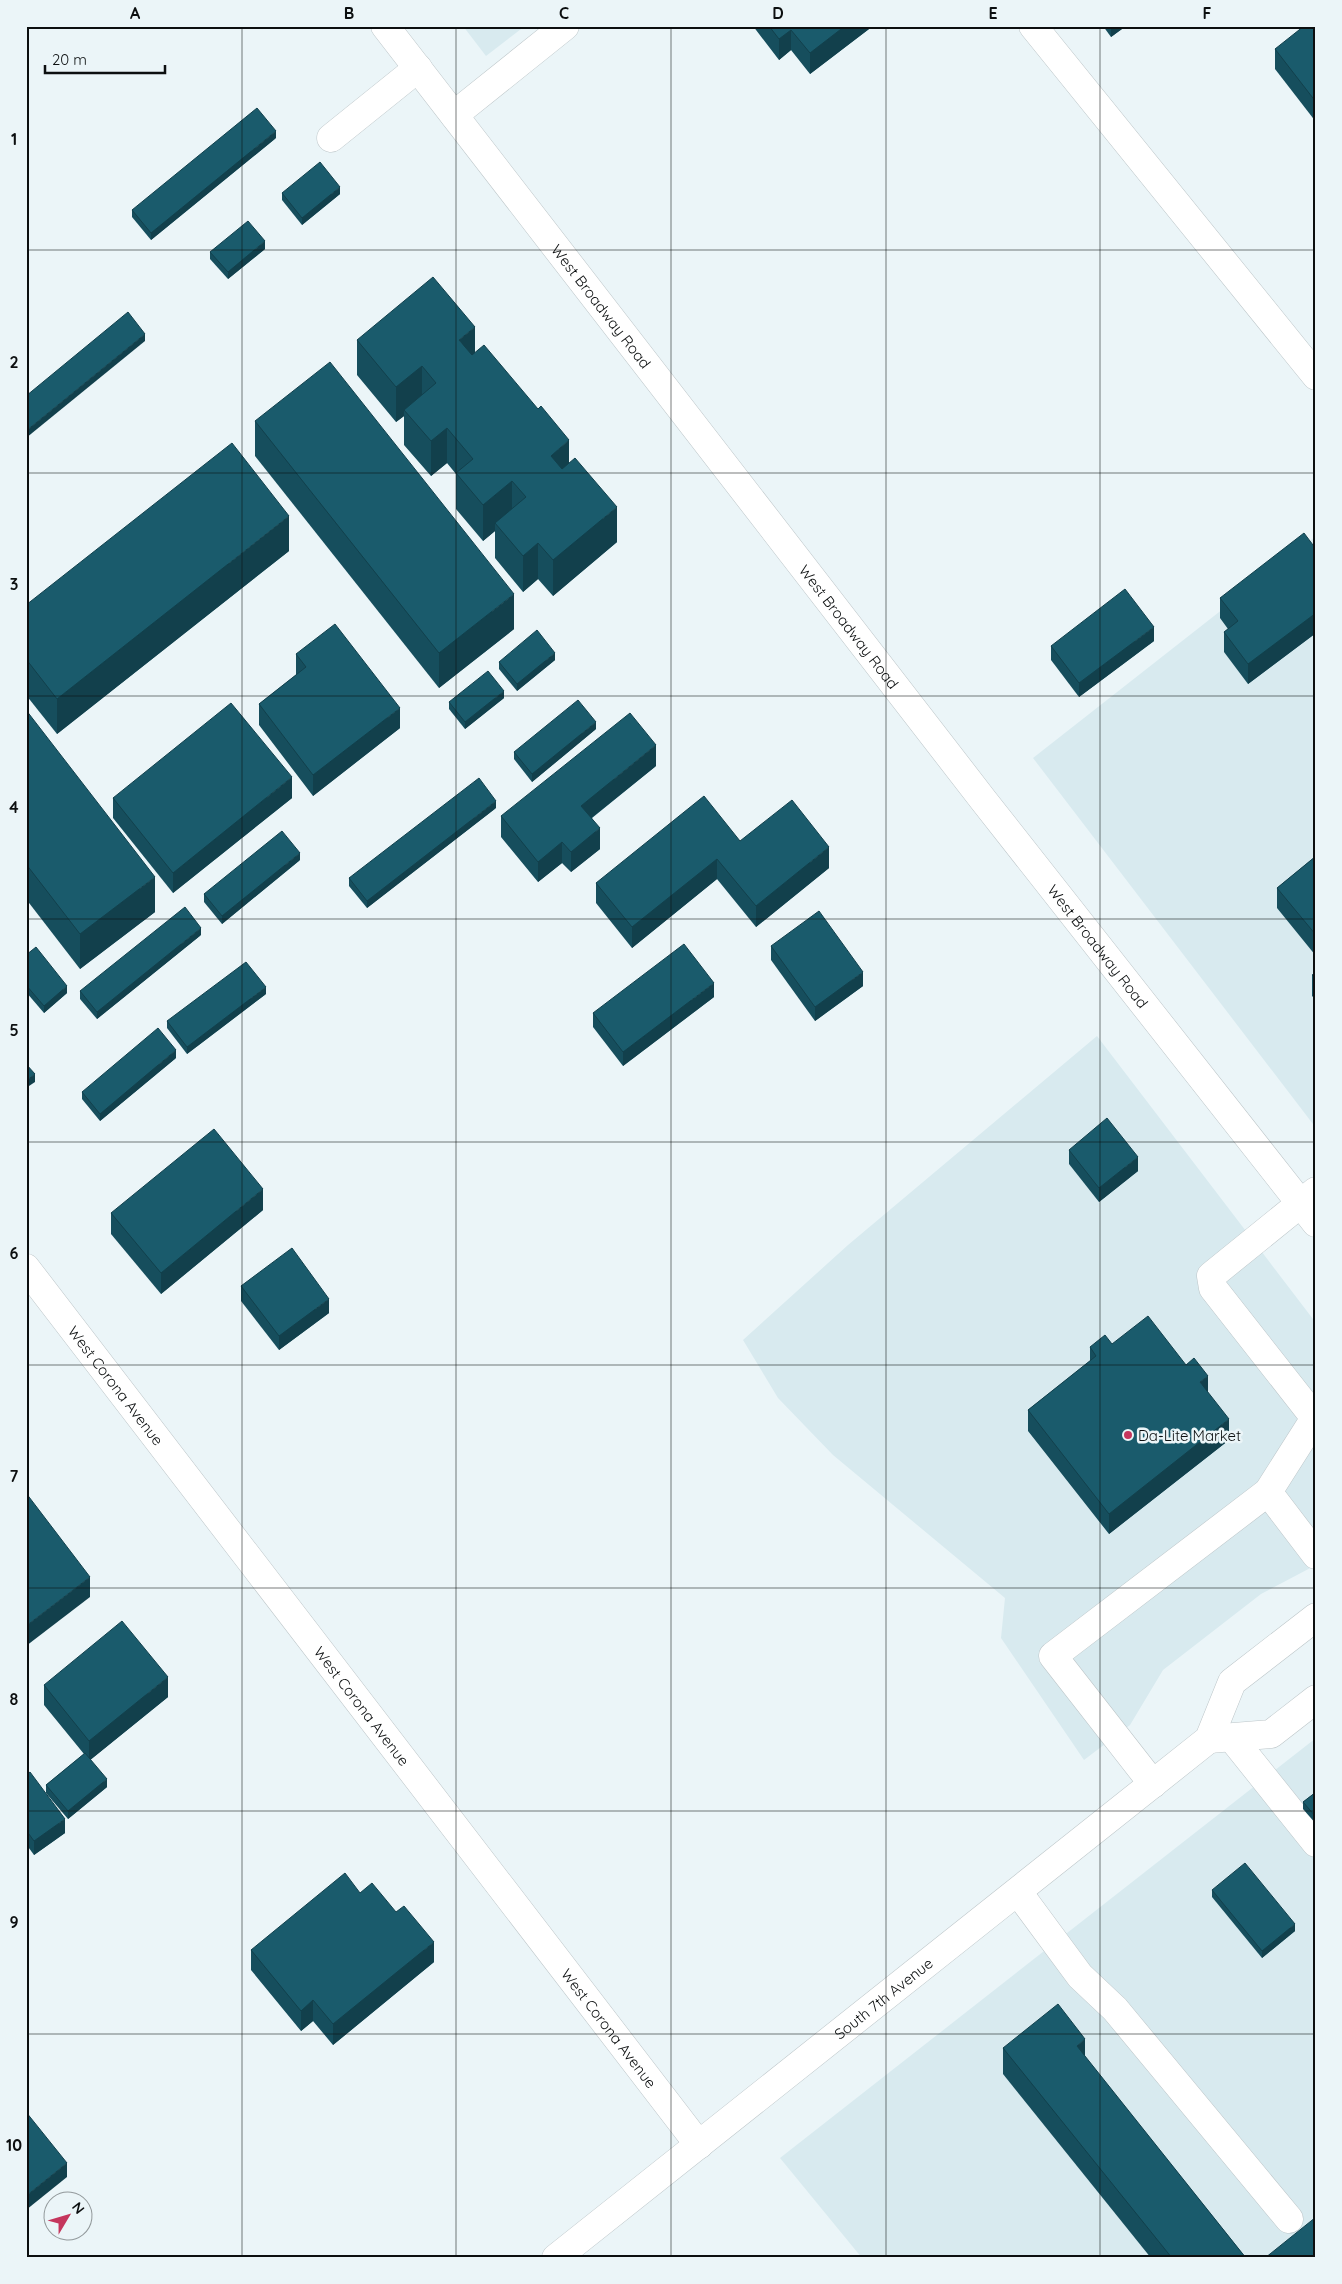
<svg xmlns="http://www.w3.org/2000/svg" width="1342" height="2284" viewBox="0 0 1342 2284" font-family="Quicksand,sans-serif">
	<rect width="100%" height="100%" fill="#ebf5f8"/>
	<g fill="#d8eaef">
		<path d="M463,26H525L486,56Z"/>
		<path d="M1316,536V1128L1033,758Z"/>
		<path d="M1097,1036L1316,1323V1565L1261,1594L1163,1670L1130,1725L1084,1760L1001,1638L1005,1598L833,1455L778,1398L743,1340L848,1245Z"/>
		<path d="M1316,1738V2258H862L780,2158Z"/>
	</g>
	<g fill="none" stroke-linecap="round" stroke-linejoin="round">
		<defs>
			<g id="minor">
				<path d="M1033,26L1316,376"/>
				<path d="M454,115L565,26"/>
				<path d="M331,138L418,68"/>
				<path id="s1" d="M26,1268L699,2145"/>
				<path d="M1268,1492L1316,1555"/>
				<path d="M1232,1738L1316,1843"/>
				<path d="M1153,1784L1053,1656L1268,1492L1315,1418L1213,1288L1211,1276L1316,1191"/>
				<path d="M1018,1892L1080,1976L1115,2009L1289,2219"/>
			</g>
			<g id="major">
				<path id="s2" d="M385,26L984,801L1316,1223"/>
				<path d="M1209,1739L1271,1734L1316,1699"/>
				<path id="s3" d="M556,2258L1209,1739L1232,1682L1316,1617"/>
			</g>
		</defs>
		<use href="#minor" stroke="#bdc6c9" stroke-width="29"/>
		<use href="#major" stroke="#bdc6c9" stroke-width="29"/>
		<use href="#minor" stroke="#fff" stroke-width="28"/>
		<use href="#major" stroke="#fff" stroke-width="28"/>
	</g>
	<g fill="#164e5d">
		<path d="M753,26H869V29L810,74L791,50L779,60Z"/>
		<path d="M1103,26H1126L1111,37Z"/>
		<path d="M1316,26V122L1275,69V49Z"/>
		<path d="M276,138L151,240L132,217V210Z"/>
		<path d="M282,193L340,194L302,225L282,200Z"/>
		<path d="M265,249L228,279L210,259V252Z"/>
		<path d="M357,340L475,353L569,463L617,542L553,596L538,579L523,592L495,558V531L483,541L456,509V474L447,463L431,476L404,445V416L396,422L357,375Z"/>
		<path d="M255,421L514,629L439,688L255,456Z"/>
		<path d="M1316,549V633L1248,684L1224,652V632L1228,629L1220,618V598Z"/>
		<path d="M289,551L57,734L26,695V605Z"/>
		<path d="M1154,641L1079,697L1051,660V646Z"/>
		<path d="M296,654L400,728L313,796L259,725V704L296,675Z"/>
		<path d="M555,660L517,691L499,669V662Z"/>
		<path d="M504,698L465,729L449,709V702Z"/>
		<path d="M26,710L155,912L80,969L26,899Z"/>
		<path d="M596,729L532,782L514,759V752Z"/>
		<path d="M656,766L592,818L600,849L571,872L562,863L538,882L501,837V816Z"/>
		<path d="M113,798H292L173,893L113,818Z"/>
		<path d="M496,808L367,908L349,886V878Z"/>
		<path d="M740,841L829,868L756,927L717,879L632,948L596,903V883Z"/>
		<path d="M1316,856V956L1277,908V888Z"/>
		<path d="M300,860L222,924L204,902V894Z"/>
		<path d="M201,935L97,1019L80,999V991Z"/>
		<path d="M771,946L863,986L815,1021L771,960Z"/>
		<path d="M26,955L67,993L44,1013L26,992Z"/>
		<path d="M1316,973V1000L1312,996V975Z"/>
		<path d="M266,994L187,1054L167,1028V1021Z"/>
		<path d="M714,997L623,1066L593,1027V1013Z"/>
		<path d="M176,1058L100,1121L82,1099V1092Z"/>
		<path d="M1069,1150L1138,1171L1099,1202L1069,1164Z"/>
		<path d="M263,1210L161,1294L111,1234V1213Z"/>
		<path d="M241,1286L329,1313L279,1350L241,1301Z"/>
		<path d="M1112,1344L1208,1393L1229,1440L1109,1534L1028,1431V1410L1090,1361V1347Z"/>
		<path d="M44,1685L168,1697L90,1760L107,1787L68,1819L46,1793V1785L84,1754L44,1705Z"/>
		<path d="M26,1775L65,1833L34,1855L26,1844Z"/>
		<path d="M1316,1792V1824L1303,1809V1802Z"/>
		<path d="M1212,1890L1295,1931L1262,1958L1212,1897Z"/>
		<path d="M360,1893L434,1962L333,2045L313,2021L301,2031L251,1970V1950Z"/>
		<path d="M1003,2048L1085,2057L1246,2258H1151L1003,2074Z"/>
	</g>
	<g fill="#12404c">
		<path d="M845,26H869V29L810,74V53Z"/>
		<path d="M1111,26H1126L1111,37Z"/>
		<path d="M791,30V50L779,60V39Z"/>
		<path d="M276,131V138L151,240V233Z"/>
		<path d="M340,187V194L302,225V218Z"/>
		<path d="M265,241V249L228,279V272Z"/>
		<path d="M475,327V362L459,340Z"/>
		<path d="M145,334V341L26,438V431Z"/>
		<path d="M422,366V401L404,410V416L396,422V387Z"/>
		<path d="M447,428V463L431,476V441Z"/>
		<path d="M569,440V475L551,491V456Z"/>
		<path d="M512,481V516L495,523V531L483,541V505Z"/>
		<path d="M617,507V542L553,596V560Z"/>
		<path d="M289,516V551L57,734V699Z"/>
		<path d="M538,543V579L523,592V556Z"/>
		<path d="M514,594V629L439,688V653Z"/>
		<path d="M1316,613V633L1248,684V664Z"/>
		<path d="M1154,627V641L1079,697V683Z"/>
		<path d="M555,653V660L517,691V684Z"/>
		<path d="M504,691V698L465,729V722Z"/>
		<path d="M400,708V728L313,796V775Z"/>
		<path d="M596,722V729L532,782V774Z"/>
		<path d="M656,745V766L581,826V806Z"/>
		<path d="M292,777V798L173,893V873Z"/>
		<path d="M496,801V808L367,908V901Z"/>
		<path d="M600,828V849L571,872V852Z"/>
		<path d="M562,842V863L538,882V862Z"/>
		<path d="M829,847V868L756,927V906Z"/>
		<path d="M300,853V860L222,924V916Z"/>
		<path d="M717,859V879L632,948V927Z"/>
		<path d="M155,877V912L80,969V934Z"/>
		<path d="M201,928V935L97,1019V1012Z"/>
		<path d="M863,972V986L815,1021V1007Z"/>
		<path d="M714,983V997L623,1066V1052Z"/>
		<path d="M67,986V993L44,1013V1006Z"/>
		<path d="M266,987V994L187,1054V1047Z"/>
		<path d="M176,1050V1058L100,1121V1114Z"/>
		<path d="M35,1074V1082L26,1088V1081Z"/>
		<path d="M1138,1157V1171L1099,1202V1188Z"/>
		<path d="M263,1189V1210L161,1294V1273Z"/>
		<path d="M329,1299V1313L279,1350V1336Z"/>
		<path d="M1208,1376V1396L1200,1382Z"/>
		<path d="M1229,1419V1440L1109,1534V1514Z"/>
		<path d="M90,1577V1597L26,1646V1626Z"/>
		<path d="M168,1677V1697L89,1761V1741Z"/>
		<path d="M107,1779V1787L68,1819V1811Z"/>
		<path d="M65,1819V1833L34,1855V1841Z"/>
		<path d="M1295,1924V1931L1262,1958V1951Z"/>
		<path d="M434,1942V1962L333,2045V2024Z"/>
		<path d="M313,2000V2021L301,2031V2011Z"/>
		<path d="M1085,2039V2065L1077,2046Z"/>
		<path d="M67,2163V2177L26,2210V2196Z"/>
	</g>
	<g fill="#1a5b6c" stroke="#12404c">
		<path d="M769,26H845L810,53L791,30L779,39Z"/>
		<path d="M1304,26H1316V102L1275,49Z"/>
		<path d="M257,108L276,131L151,233L132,210Z"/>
		<path d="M320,162L340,187L302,218L282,193Z"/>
		<path d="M248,221L265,241L228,272L210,252Z"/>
		<path d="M433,277L475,327L459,340L472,355L484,345L538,409L541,406L569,440L551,456L562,469L575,458L617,507L553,560L538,543L523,556L495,523L526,497L512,481L483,505L456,473L473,459L447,428L431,441L404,410L436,383L422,366L396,387L357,340Z"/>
		<path d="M128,312L145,334L26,431V396Z"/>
		<path d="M330,362L514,594L439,653L255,421Z"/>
		<path d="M232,443L289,516L57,699L26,659V605Z"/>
		<path d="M1304,533L1316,549V613L1248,664L1224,632L1238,621L1220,598Z"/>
		<path d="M1125,589L1154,627L1079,683L1051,646Z"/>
		<path d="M335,624L400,708L313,775L259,704L306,667L296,654Z"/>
		<path d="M537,630L555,653L517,684L499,662Z"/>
		<path d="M488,671L504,691L465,722L449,702Z"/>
		<path d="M578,700L596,722L532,774L514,752Z"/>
		<path d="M231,703L292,777L173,873L113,798Z"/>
		<path d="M26,710L155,877L80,934L26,864Z"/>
		<path d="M630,713L656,745L581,806L600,828L571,852L562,842L538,862L501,816Z"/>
		<path d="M479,778L496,801L367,901L349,878Z"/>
		<path d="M704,796L740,841L792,800L829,847L756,906L717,859L632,927L596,883Z"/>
		<path d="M282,831L300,853L222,916L204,894Z"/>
		<path d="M1316,856V935L1277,888Z"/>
		<path d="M185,907L201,928L97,1012L80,991Z"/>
		<path d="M819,911L863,972L815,1007L771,946Z"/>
		<path d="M684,944L714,983L623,1052L593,1013Z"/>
		<path d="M36,947L67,986L44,1006L26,985V955Z"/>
		<path d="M246,962L266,987L187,1047L167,1021Z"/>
		<path d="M1316,973V979L1312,975Z"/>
		<path d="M158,1028L176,1050L100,1114L82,1092Z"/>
		<path d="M26,1064L35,1074L26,1081Z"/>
		<path d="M1107,1118L1138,1157L1099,1188L1069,1150Z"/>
		<path d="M214,1129L263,1189L161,1273L111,1213Z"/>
		<path d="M292,1248L329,1299L279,1336L241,1286Z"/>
		<path d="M1148,1316L1186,1365L1194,1358L1208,1376L1200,1382L1229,1419L1109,1514L1028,1410L1096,1356L1090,1347L1105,1335L1112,1344Z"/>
		<path d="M26,1493L90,1577L26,1626Z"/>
		<path d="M122,1621L168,1677L89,1741L44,1685Z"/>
		<path d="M85,1753L107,1779L68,1811L46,1785Z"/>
		<path d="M30,1772L65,1819L34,1841L26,1830V1775Z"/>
		<path d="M1316,1792V1817L1303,1802Z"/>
		<path d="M1245,1863L1295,1924L1262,1951L1212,1890Z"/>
		<path d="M345,1873L360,1893L372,1883L396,1912L404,1906L434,1942L333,2024L313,2000L301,2011L251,1950Z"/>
		<path d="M1058,2004L1085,2039L1077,2046L1246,2258H1172L1003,2048Z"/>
		<path d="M26,2112L67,2163L26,2196Z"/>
		<path d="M1316,2217V2258H1265Z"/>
	</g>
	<path fill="none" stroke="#0c0f10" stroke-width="1" stroke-opacity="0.55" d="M242,26V2258M456,26V2258M671,26V2258M886,26V2258M1100,26V2258M26,250H1316M26,473H1316M26,696H1316M26,919H1316M26,1142H1316M26,1365H1316M26,1588H1316M26,1811H1316M26,2034H1316"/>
	<circle fill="#c5365d" stroke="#ebf5f8" stroke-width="2" cx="1128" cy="1435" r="5"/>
	<g text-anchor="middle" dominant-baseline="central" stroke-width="5" stroke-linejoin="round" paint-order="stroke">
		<g font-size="15" fill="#0c0f10" stroke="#ebf5f8">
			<text stroke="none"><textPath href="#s2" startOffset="354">West Broadway Road</textPath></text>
			<text stroke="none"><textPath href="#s2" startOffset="759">West Broadway Road</textPath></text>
			<text stroke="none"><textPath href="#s2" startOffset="1164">West Broadway Road</textPath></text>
			<text stroke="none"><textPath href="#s1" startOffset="148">West Corona Avenue</textPath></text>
			<text stroke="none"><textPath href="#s1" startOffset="552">West Corona Avenue</textPath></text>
			<text stroke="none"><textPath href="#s3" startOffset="418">South 7th Avenue</textPath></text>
			<text stroke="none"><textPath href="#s1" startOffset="958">West Corona Avenue</textPath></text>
		</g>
		<g font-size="15" fill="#0c0f10" stroke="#ebf5f8" text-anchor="start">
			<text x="1138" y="1435">Da-Lite Market</text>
		</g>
	</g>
	<rect width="1342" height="2284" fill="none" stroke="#ebf5f8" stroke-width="55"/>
	<g transform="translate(68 2216) rotate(52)"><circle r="24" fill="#ebf5f8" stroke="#92999b"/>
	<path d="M0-4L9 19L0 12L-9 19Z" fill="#c5365d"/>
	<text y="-8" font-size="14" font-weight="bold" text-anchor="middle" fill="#0c0f10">N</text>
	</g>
	<path d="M45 65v8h120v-8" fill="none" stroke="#0c0f10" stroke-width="2.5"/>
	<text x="52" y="65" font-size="15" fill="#0c0f10" stroke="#ebf5f8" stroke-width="4" paint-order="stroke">20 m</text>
	<rect x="28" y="28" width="1286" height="2228" fill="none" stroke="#0c0f10" stroke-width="2"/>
	<g font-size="16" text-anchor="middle" font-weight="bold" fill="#0c0f10">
		<text x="135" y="19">A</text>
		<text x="349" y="19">B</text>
		<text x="564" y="19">C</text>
		<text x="778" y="19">D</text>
		<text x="993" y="19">E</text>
		<text x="1207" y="19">F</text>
		<text x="14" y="145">1</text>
		<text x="14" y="368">2</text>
		<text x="14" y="590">3</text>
		<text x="14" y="813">4</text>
		<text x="14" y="1036">5</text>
		<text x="14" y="1259">6</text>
		<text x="14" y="1482">7</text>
		<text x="14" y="1705">8</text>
		<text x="14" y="1928">9</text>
		<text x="14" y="2151">10</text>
	</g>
</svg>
